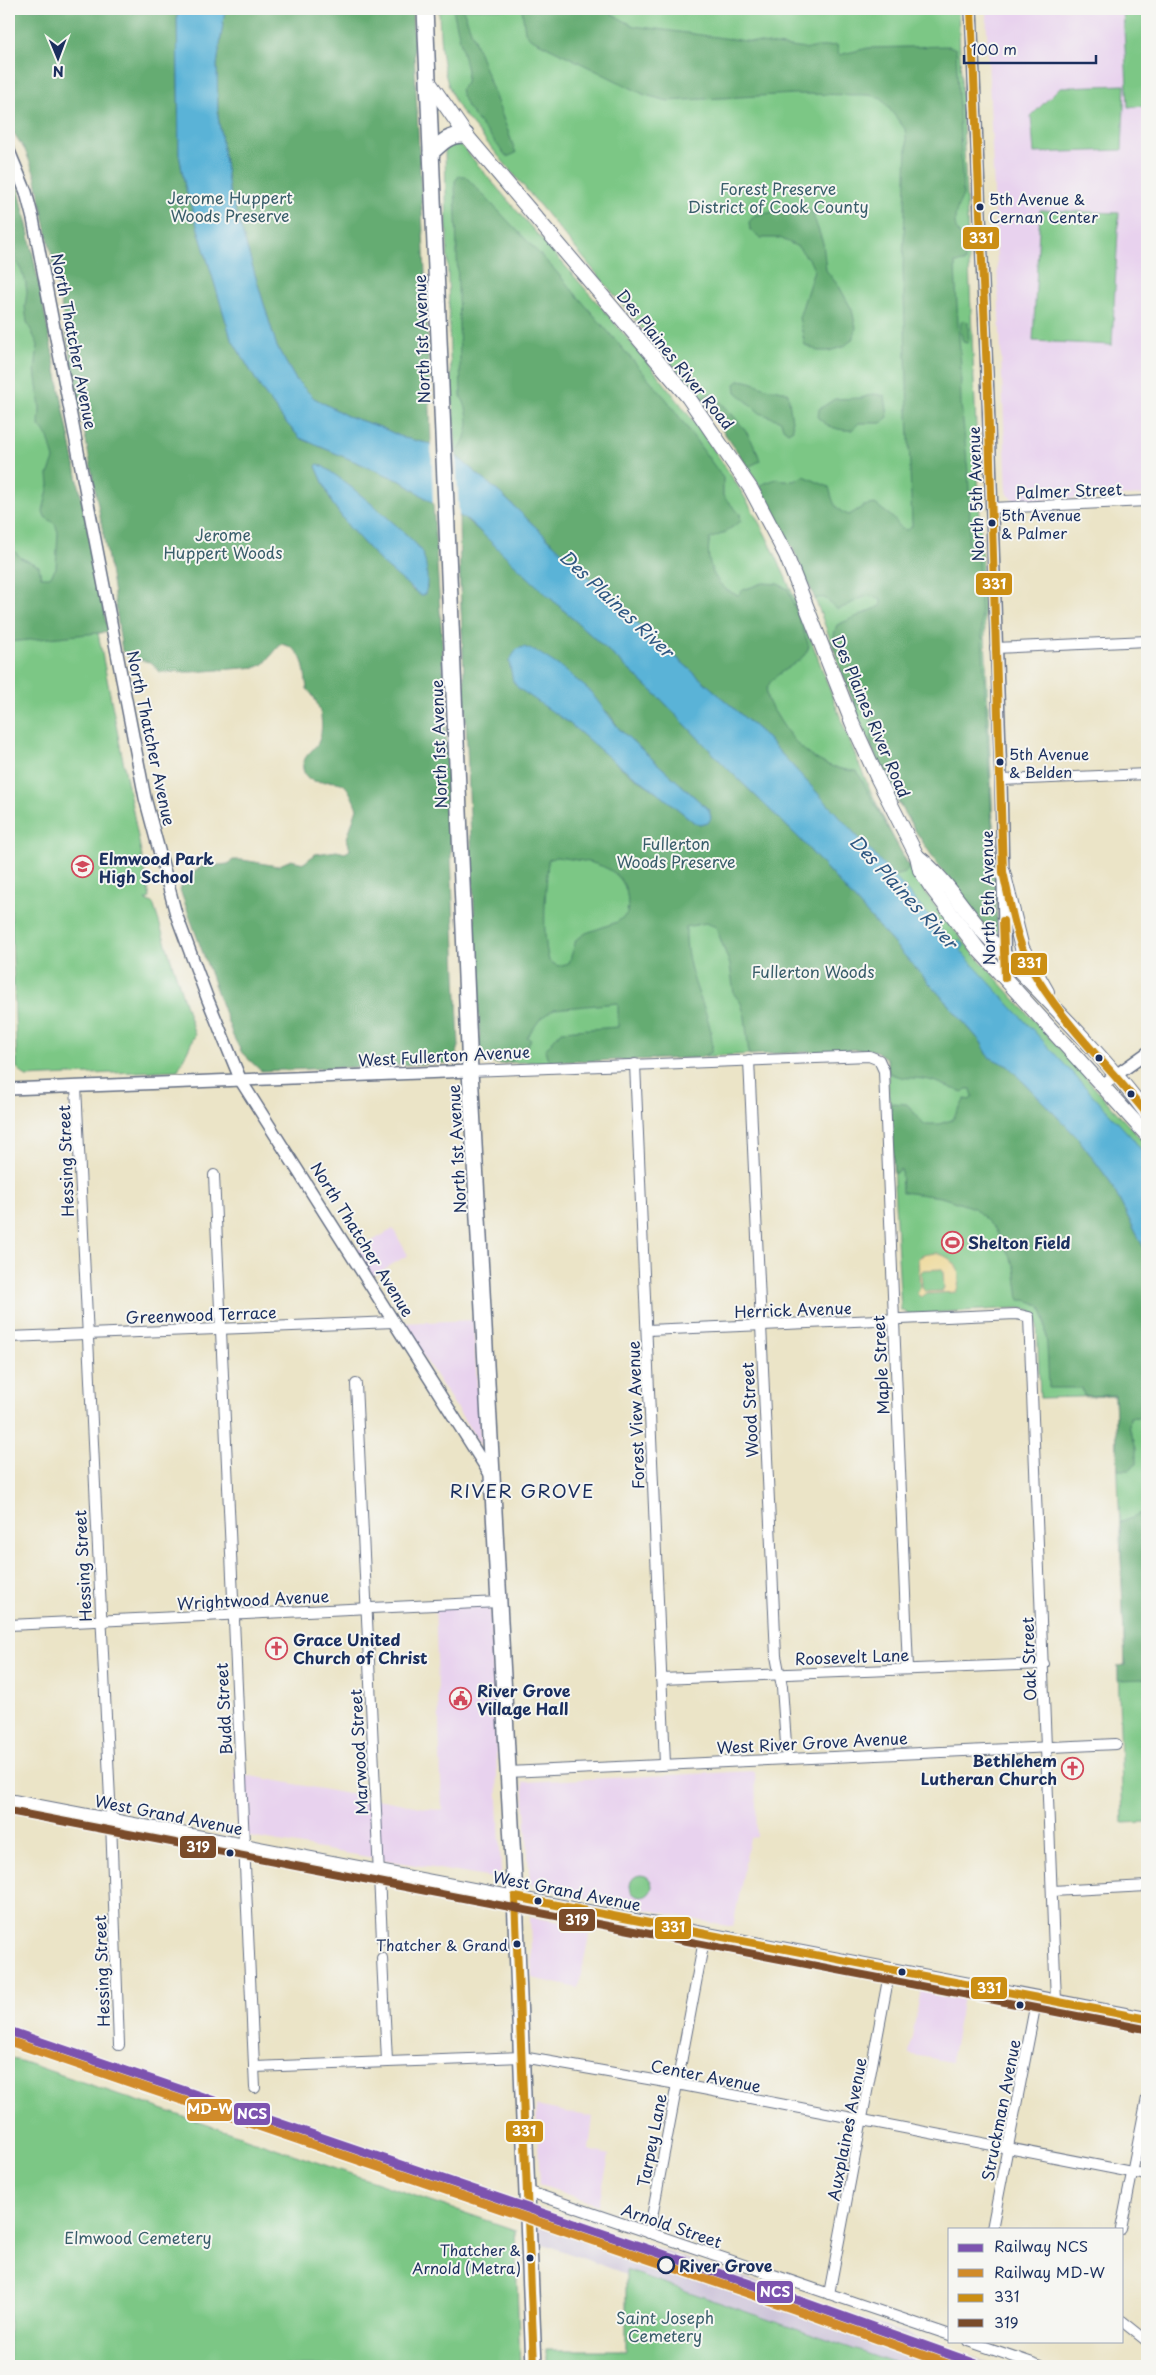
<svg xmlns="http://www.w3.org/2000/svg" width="1156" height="2375" viewBox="0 0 1156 2375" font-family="'Playpen Sans',sans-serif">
	<rect width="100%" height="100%" fill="#f6f6f2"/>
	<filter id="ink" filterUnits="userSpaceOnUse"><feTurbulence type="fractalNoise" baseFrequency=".02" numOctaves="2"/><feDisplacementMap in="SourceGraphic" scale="10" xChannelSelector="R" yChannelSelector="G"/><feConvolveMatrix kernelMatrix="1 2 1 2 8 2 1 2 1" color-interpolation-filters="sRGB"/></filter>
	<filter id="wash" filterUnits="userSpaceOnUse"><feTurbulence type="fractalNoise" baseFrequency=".0096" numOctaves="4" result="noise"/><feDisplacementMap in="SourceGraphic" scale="20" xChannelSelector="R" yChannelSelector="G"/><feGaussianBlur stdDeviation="1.12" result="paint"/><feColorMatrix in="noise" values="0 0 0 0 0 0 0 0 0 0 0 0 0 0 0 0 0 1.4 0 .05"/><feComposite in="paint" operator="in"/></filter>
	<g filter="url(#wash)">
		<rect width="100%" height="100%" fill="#ebe4c7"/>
		<g fill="#e8d2ee">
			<path d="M986,9H1147V495L1018,501L1012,499L1007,493Z"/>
			<path d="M393,1229L408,1255L371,1277L355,1251Z"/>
			<path d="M473,1320L481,1445V1446L402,1323Z"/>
			<path d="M490,1599L501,1872L492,1878L238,1835L235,1773L442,1811L435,1601Z"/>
			<path d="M755,1771L757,1837L750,1838L733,1927L538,1888L530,1883L523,1782Z"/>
			<path d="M530,1917L591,1927L578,1988L532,1978Z"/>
			<path d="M921,1989L963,1997L951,2062L909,2054Z"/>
			<path d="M536,2106L593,2117L589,2150L609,2155L599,2205L540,2185Z"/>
		</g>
		<path fill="#c9bfd7" d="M536,2208L760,2283L998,2366H902L626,2270V2274L538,2242Z"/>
		<g fill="#7cc785" stroke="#4c7b72">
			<path d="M439,9H958L998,938C988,933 971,906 963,895C934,859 908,824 887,782C851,709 830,628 796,554C766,490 726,432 682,376L460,110C441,79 440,45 439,9Z"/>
			<path d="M1123,9H1147V106L1128,107Z"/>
			<path d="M1125,85L1122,150L1034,153L1031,116L1060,87Z"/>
			<path d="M455,142L463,147C556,261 663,366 741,491C807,598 833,723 891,833C904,857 917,881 932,902C959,938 990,971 1020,1005C1062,1052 1105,1099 1147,1146V1822L1123,1823L1118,1666L1125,1665L1115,1396L1040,1398L1037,1322L1031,1310L1019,1308L908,1314L901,1310L887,1059L876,1051L865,1049L627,1060L495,1063L488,1061L482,1054L460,583V520L450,355L445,152L446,148Z"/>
			<path d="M9,166L19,191L27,225L108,632L98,633L150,898L145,900L153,903L195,1035L178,1070L26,1077L17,1068L11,910L9,909Z"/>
			<path d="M1040,210L1119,213L1112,345L1033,341Z"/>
			<circle cx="641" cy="1886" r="11"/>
			<path d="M9,2057L515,2230L520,2366H9Z"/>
			<path d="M626,2270L902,2366H546V2350H626Z"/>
		</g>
		<g fill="#65ac72" stroke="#406e68" fill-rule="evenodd">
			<path d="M9,9H177L179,154L185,186L231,338L262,390L283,419L300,438L401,481L433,503L442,641L459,1046L455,1060L450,1063L261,1071L242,1053L233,1036L180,890L184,879L201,867L228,864L233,860H243L277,866L291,860L304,863L315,854L337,851L345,853L350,850L347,838L357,808C353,800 350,789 343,784C330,777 308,790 303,769C301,757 313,751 318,743C326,725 320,701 307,689C304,669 305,648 281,644L264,664L257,667L192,672H159C152,659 144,661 131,660L122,651L112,581L53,262L35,175L25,150L9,126ZM318,464C330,468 414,539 421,550C427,561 425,576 427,588L413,591L405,581L382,563L349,527L332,503L316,466Z"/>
			<path d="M225,9H412L427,313L431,444L404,438L380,427L347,416L314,398L296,380L277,347L229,189L218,116L217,65Z"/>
			<path d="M453,9H463L516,153L507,157L467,107L460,90L466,83L467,71Z"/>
			<path d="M522,9H602L634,26L806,49L837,45L839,55L868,48L949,46L956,49L963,195C955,212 949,227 965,241V262L955,263C956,293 958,322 960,351C962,368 960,386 961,404C966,452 973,500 968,548L971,552L978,554L997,925L988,930C941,873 903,818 873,750C868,739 874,736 872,726C871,719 867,713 864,707L855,703C846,680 826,648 837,625L881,606V600C864,589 854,606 837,609C828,603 827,594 815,599L796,555L760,485L776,479L794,481L804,476L829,487C833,501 834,510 849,515L864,506L875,504L892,517L902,529L908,530L912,526L903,269L907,146L905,129L881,98L868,95L794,94L668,101L645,95L530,38L525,32Z"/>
			<path d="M9,166L19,191L27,225L108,632L9,642V549H13L21,558L39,566L41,577H50L56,568L58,532L55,524L45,517L43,511L49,485L48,475L54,459L48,437L39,426L40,408L35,370L38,345L27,322L25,307L27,292L25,279L9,244Z"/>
			<path d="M459,176H465L554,269L667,400L723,478V496L740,514L741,521L724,533L710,539C704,560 715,589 738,595L743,590L763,583L778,584L788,589L809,646C805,664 777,669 768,686C763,695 771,707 776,714C795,747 818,769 857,771L909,867L905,873L893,876L764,735L625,612L501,494L456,456C468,435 473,419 461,396L455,181Z"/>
			<path d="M805,207L812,212L823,243L826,270L840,288L852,310L856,328L852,340L843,347L829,351H818L805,345L799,318L814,270L810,261L798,247L780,238H761L750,230L749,222L755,215Z"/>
			<path d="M962,320L968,322L969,341L967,343L963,342C961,335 959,327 962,320Z"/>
			<path d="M739,380C749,381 754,383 763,387C771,390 780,389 788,393L793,429L788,432L783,428L781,421L760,413L736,392L735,384Z"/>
			<path d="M712,393C730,412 754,435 760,461L748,467L700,398Z"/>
			<path d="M874,394L885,396L888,417L881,423H859L852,430C839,431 828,427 818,418L819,409L835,399L861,398Z"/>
			<path d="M459,514L489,539L534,583L661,699L727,768L799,838L940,995L981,1042L989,1057L1008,1066L1078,1138L1109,1180L1147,1254V1418L1130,1417L1129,1426L1136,1447V1464L1129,1470H1118L1115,1395L1084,1396L1082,1388H1049C1048,1374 1047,1315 1041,1308C1035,1301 1027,1300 1019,1300L1015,1267L995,1229L974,1208L941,1197L902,1192L901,1169L894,1174L891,1103L907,1104L924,1124H939L952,1120L965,1099L969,1100L973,1097L971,1089H966L963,1092C952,1089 943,1084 933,1081C917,1076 906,1081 889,1073L887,1059L876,1051L864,1049L749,1055L745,1017L741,1003L734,994L730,965L716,927L706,923L686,927C685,948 690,969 697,989C705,1012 713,1026 712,1052L699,1058L552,1062L547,1057L545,1050L561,1031L618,1027V1003L554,1009L541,1018L527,1037L531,1040C520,1056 505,1074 484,1058L480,1047L460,583ZM509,661L609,713L620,730L709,810L711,818L700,825L695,823L657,792L625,771L569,723L547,706L512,671ZM556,857C593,862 634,865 627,914L617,922L586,933L576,940L569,963L558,966L549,961C541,929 546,893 548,860Z"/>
			<path d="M1147,1511V1679L1118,1680V1666L1125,1665L1120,1522Z"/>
		</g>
		<path fill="#eeda9e" stroke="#84847e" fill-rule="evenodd" d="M935,1253C956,1257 964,1273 956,1292L926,1294L921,1297L917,1294L920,1288L918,1258L924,1255ZM941,1269L943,1271L944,1288L942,1291L926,1292L922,1288L921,1272L923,1270Z"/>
		<g fill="#5ab3d7" stroke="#3a719a">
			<path d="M177,9H225L217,65L218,116L229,189L277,347L296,380L314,398L347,416L380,427L404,438L431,444L456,456L501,494L625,612L764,735L893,875L947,937L954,942L960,940L964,945L961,951L965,956L1133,1139L1147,1158V1254L1109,1180L1078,1138L1008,1066L989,1057L981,1042L940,995L799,838L727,768L661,699L534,583L468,520L433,503L401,481L300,438L283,419L262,390L231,338L185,186L179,154Z"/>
			<path d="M318,464C332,469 410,535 420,549C427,559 429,583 425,594L421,596L382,563L349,527L332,503L316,466Z"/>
			<path d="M524,647L539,653L562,668L589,690L620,730L709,810L711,818L708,823L700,825L695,823L657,792L612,760L569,723L518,688L513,681L509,661L517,649Z"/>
		</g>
		<path fill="#ebe4c7" d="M431,441L456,453L459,517L433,505Z"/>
	</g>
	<g filter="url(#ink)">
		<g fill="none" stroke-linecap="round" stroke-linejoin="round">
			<defs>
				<g id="minor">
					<path d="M991,508L1147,501"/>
					<path d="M995,648L1147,641"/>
					<path d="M1001,780L1147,774"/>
					<path d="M749,1060L776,1656L782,1687L787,1758"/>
					<path d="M635,1064L665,1764"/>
					<path d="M470,1071L869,1056L879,1060L884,1071L908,1669"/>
					<path d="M76,1086L111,1821L119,2045"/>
					<path d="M214,1175L255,2088"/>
					<path d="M647,1330L1016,1314L1029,1317L1056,2001"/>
					<path d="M9,1337L394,1322"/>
					<path d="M356,1384L382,1939"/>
					<path d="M9,1625L499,1602"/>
					<path d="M661,1679L1044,1664"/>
					<path d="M508,1772L1116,1744"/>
					<path d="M1052,1891L1147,1886"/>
					<path d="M382,1958L387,2061"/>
					<path d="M254,2067L522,2057L677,2084L1147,2175"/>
					<path d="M527,2191L950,2335"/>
					<path d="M992,2229L1037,1997"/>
					<path d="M1121,2229L1147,2098"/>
					<path d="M649,2233L705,1935"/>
					<path d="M829,2294L890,1969"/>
					<path d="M1122,2321L1147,2341"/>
					<path d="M968,2341L1041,2366"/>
				</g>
				<g id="tertiary">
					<path d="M971,9L988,397L1001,780L1005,978"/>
					<path d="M9,151L26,192L33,219L145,798L176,914L208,1000L241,1081L492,1477"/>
					<path d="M1102,1085L1147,1053"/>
					<path d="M9,1089L470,1071"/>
				</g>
				<g id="secondary">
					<path d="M429,82L466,135L688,397L751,489L786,555L852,722L878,779L917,856L920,870L931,887L978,949L1147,1135"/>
					<path d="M917,856C944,876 962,908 984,933C1039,993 1099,1049 1147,1114"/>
					<path d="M1003,872L1022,948L1047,992"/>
					<path d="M9,1801L1147,2019"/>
				</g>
				<g id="primary">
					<path d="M425,9L470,1071L515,1897L534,2366"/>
					<path d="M431,153C442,142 450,134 466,135"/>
				</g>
			</defs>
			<use href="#minor" stroke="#646e83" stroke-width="12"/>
			<use href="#tertiary" stroke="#646e83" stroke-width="14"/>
			<use href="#secondary" stroke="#646e83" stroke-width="16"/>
			<use href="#primary" stroke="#646e83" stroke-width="18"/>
			<use href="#minor" stroke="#fff" stroke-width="10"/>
			<use href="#tertiary" stroke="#fff" stroke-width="11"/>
			<use href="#secondary" stroke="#fff" stroke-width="14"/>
			<use href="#primary" stroke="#fff" stroke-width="15"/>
			<defs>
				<path id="rail" d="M9,2039L963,2366"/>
			</defs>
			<use href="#rail" stroke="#1b2f5e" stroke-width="4.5"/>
			<use href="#rail" stroke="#f6f6f2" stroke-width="2.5" stroke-dasharray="8" stroke-linecap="butt"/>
			<defs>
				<g id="bus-1">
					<path d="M971,9L988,397L1003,872C1010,902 1015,936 1029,964C1058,1019 1108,1065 1147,1114"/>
					<path d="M1003,921L1005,978"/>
					<path d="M515,1897L1147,2019"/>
					<path d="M515,1897L534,2366"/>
				</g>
				<path id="bus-2" d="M9,1811L1145,2029"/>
			</defs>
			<use href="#bus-1" stroke="#f6f6f2" stroke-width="11"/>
			<use href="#bus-2" stroke="#f6f6f2" stroke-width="11"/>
			<use href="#bus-1" stroke="#cb8e13" stroke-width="8"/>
			<use href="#bus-2" stroke="#7a4b2a" stroke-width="8"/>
			<defs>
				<path id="rail-1" d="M9,2031L797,2300L982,2366"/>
				<path id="rail-2" d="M9,2041L794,2309L953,2366"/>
			</defs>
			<use href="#rail-1" stroke="#f6f6f2" stroke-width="12"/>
			<use href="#rail-2" stroke="#f6f6f2" stroke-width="12"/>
			<use href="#rail-1" stroke="#7c53af" stroke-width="9"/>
			<use href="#rail-2" stroke="#d18b2a" stroke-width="9"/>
		</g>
	</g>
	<defs>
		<symbol id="school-ring" viewBox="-11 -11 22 22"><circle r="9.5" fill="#f6f6f2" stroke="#d1495b" stroke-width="1.5"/><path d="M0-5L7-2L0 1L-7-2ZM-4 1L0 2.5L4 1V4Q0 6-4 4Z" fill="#d1495b"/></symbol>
		<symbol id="stadium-ring" viewBox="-11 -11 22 22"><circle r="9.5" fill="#f6f6f2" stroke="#d1495b" stroke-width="1.5"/><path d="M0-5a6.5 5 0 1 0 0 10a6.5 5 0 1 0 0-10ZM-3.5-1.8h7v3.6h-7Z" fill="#d1495b"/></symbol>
		<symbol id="church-ring" viewBox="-11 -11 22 22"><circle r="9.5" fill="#f6f6f2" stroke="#d1495b" stroke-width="1.5"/><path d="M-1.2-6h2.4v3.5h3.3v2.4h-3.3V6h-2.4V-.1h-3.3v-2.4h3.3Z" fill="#d1495b"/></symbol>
		<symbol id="civic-ring" viewBox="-11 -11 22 22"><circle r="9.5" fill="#f6f6f2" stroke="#d1495b" stroke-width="1.5"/><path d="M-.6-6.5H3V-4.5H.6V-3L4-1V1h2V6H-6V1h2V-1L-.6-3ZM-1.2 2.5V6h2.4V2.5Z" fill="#d1495b"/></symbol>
	</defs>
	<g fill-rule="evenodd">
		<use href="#school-ring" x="70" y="854" width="25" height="25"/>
		<use href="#stadium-ring" x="940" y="1230" width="25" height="25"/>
		<use href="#church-ring" x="264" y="1636" width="25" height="25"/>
		<use href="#civic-ring" x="448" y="1686" width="25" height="25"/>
		<use href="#church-ring" x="1060" y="1756" width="25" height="25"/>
	</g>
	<g fill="#1b2f5e" stroke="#f6f6f2" stroke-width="2">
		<circle cx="980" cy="207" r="4.5"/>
		<circle cx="992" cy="523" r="4.5"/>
		<circle cx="1000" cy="762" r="4.5"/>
		<circle cx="1099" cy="1058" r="4.5"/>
		<circle cx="1131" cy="1094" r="4.5"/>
		<circle cx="230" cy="1853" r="4.5"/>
		<circle cx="538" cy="1901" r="4.5"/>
		<circle cx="517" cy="1944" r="4.5"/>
		<circle cx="902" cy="1972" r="4.5"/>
		<circle cx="1020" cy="2005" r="4.5"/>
		<circle cx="530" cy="2258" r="4.5"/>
	</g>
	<circle fill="#f6f6f2" stroke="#1b2f5e" stroke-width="2.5" cx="666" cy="2265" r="8"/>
	<g text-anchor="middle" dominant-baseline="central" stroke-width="4" stroke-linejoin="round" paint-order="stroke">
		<g font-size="15" fill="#1b2f5e" stroke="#f6f6f2" text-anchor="start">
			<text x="989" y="198">5th Avenue &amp;<tspan x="989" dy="18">Cernan Center</tspan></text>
			<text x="1001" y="514">5th Avenue<tspan x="1001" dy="18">&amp; Palmer</tspan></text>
			<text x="1009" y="753">5th Avenue<tspan x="1009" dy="18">&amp; Belden</tspan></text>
			<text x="508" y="1944" text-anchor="end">Thatcher &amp; Grand</text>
			<text x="521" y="2249" text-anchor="end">Thatcher &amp;<tspan x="521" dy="18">Arnold (Metra)</tspan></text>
		</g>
		<g font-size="16" fill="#385d6a" stroke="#f6f6f2">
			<text x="778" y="188">Forest Preserve<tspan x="778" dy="18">District of Cook County</tspan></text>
			<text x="230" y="197">Jerome Huppert<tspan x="230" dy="18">Woods Preserve</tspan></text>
			<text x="223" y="534">Jerome<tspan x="223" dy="18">Huppert Woods</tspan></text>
			<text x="676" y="843">Fullerton<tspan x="676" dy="18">Woods Preserve</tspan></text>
			<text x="813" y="971">Fullerton Woods</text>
			<text x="138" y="2237">Elmwood Cemetery</text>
			<text x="665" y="2317">Saint Joseph<tspan x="665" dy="18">Cemetery</tspan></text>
		</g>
		<g font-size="16" fill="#1b2f5e" stroke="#f6f6f2">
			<text transform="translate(421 339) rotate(-92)">North 1st Avenue</text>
			<text transform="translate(75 341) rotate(79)">North Thatcher Avenue</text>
			<text transform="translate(676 359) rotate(51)">Des Plaines River Road</text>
			<text transform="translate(1069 490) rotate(-2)">Palmer Street</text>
			<text transform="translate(975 494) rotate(-92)">North 5th Avenue</text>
			<text transform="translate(872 716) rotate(67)">Des Plaines River Road</text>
			<text transform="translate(152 738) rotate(78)">North Thatcher Avenue</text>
			<text transform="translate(438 744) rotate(-92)">North 1st Avenue</text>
			<text transform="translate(987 898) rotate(-91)">North 5th Avenue</text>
			<text transform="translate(444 1055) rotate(-3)">West Fullerton Avenue</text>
			<text transform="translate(456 1149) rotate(-93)">North 1st Avenue</text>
			<text transform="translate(65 1161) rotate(-92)">Hessing Street</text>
			<text transform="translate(363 1239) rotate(58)">North Thatcher Avenue</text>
			<text transform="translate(793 1309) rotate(-2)">Herrick Avenue</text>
			<text transform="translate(201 1314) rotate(-2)">Greenwood Terrace</text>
			<text transform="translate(880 1365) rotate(-93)">Maple Street</text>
			<text transform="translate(749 1410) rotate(-93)">Wood Street</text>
			<text transform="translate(635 1415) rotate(-92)">Forest View Avenue</text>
			<text transform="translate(82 1566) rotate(-93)">Hessing Street</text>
			<text transform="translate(253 1599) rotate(-3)">Wrightwood Avenue</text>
			<text transform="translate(852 1656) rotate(-2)">Roosevelt Lane</text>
			<text transform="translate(1028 1659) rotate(-92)">Oak Street</text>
			<text transform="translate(223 1709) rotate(-93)">Budd Street</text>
			<text transform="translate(812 1742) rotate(-3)">West River Grove Avenue</text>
			<text transform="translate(358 1752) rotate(-93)">Marwood Street</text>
			<text transform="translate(169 1814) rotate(11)">West Grand Avenue</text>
			<text transform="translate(567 1890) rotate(11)">West Grand Avenue</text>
			<text transform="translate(101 1971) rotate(-92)">Hessing Street</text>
			<text transform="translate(706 2075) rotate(11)">Center Avenue</text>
			<text transform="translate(1000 2110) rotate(-79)">Struckman Avenue</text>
			<text transform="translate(846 2129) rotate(-79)">Auxplaines Avenue</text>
			<text transform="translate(651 2140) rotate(-79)">Tarpey Lane</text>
			<text transform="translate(672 2225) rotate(19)">Arnold Street</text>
		</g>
		<g font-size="16" font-weight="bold" fill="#1b2f5e" stroke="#f6f6f2" text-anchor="start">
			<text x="99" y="858">Elmwood Park<tspan x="99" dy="18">High School</tspan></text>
			<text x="968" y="1242">Shelton Field</text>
			<text x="293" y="1639">Grace United<tspan x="293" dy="18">Church of Christ</tspan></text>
			<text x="477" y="1690">River Grove<tspan x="477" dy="18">Village Hall</tspan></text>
			<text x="1057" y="1760" text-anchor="end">Bethlehem<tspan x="1057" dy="18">Lutheran Church</tspan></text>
		</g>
		<g font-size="16" font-weight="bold" fill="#1b2f5e" stroke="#f6f6f2" text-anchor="start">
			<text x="679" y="2265">River Grove</text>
		</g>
		<g font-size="18" font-style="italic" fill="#2e5782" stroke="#f6f6f2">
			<text transform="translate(617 603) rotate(43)">Des Plaines River</text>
			<text transform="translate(904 891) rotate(47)">Des Plaines River</text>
		</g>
		<g font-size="19" letter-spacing="1" fill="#1b2f5e" stroke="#f6f6f2">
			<text x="522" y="1490">RIVER GROVE</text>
		</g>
	</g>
	<g stroke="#f6f6f2" stroke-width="2">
		<rect x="962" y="226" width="38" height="24" rx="5" fill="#cb8e13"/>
		<rect x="975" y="572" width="38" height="24" rx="5" fill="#cb8e13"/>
		<rect x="1010" y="952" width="38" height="24" rx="5" fill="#cb8e13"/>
		<rect x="179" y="1835" width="38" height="24" rx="5" fill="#7a4b2a"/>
		<rect x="558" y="1908" width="38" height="24" rx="5" fill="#7a4b2a"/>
		<rect x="654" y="1916" width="38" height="24" rx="5" fill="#cb8e13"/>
		<rect x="970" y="1976" width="38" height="24" rx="5" fill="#cb8e13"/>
		<rect x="186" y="2098" width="47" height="24" rx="5" fill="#d18b2a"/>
		<rect x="233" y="2102" width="38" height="24" rx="5" fill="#7c53af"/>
		<rect x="505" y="2120" width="39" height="23" rx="5" fill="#cb8e13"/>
		<rect x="756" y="2280" width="38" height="24" rx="5" fill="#7c53af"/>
	</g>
	<g font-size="14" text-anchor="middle" font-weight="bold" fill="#fff">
		<text x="981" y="243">331</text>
		<text x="994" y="589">331</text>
		<text x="1029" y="968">331</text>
		<text x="198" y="1852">319</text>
		<text x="577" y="1925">319</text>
		<text x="673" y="1932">331</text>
		<text x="989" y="1993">331</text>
		<text x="210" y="2114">MD-W</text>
		<text x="252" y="2119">NCS</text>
		<text x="524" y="2136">331</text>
		<text x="775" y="2297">NCS</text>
	</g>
	<rect width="1156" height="2375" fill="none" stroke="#f6f6f2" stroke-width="30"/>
	<rect x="948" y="2228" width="175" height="115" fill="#f6f6f2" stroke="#9ea6b7"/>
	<rect x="958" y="2244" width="25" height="8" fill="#7c53af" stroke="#9ea6b7"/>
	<text x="994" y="2252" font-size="15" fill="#1b2f5e">Railway NCS</text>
	<rect x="958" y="2269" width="25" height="8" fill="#d18b2a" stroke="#9ea6b7"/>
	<text x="994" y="2278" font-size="15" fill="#1b2f5e">Railway MD-W</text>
	<rect x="958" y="2294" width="25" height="8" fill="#cb8e13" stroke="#9ea6b7"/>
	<text x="994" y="2302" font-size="15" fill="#1b2f5e">331</text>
	<rect x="958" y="2319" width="25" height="8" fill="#7a4b2a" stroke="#9ea6b7"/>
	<text x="994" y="2328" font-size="15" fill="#1b2f5e">319</text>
	<g transform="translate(58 58) rotate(179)" stroke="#f6f6f2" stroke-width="4" paint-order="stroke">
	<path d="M0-4L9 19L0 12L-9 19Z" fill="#1b2f5e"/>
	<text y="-8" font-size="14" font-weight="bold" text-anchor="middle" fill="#1b2f5e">N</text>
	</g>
	<path d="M964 55v8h132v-8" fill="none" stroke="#1b2f5e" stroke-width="2.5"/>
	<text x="971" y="55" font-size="15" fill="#1b2f5e" stroke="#f6f6f2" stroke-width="4" paint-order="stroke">100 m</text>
</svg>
